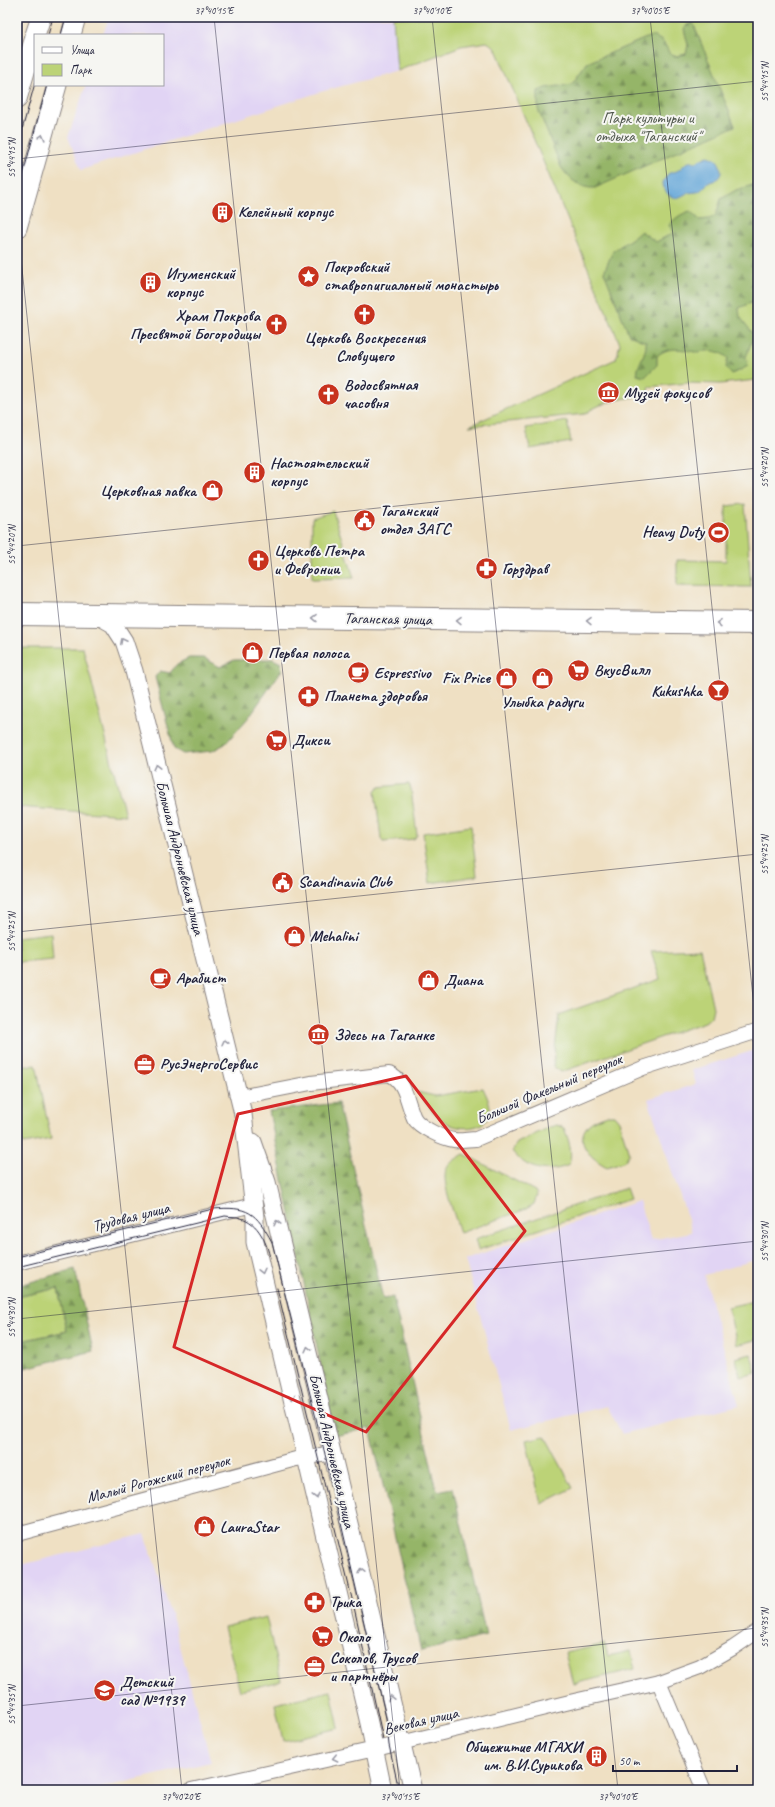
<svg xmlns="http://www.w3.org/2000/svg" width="775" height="1807" viewBox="0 0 775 1807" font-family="Caveat,sans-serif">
	<defs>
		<pattern id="forest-firs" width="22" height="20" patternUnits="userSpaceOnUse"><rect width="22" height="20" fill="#95b568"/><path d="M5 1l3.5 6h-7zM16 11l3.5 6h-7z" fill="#799357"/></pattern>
	</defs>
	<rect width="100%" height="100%" fill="#f6f6f2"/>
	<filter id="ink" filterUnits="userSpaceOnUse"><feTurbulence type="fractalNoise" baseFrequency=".025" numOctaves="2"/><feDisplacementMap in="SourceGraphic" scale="8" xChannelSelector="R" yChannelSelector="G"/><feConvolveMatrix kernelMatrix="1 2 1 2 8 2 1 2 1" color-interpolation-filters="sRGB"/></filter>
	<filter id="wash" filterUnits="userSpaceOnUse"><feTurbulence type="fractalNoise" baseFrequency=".012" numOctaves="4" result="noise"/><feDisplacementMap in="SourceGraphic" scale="16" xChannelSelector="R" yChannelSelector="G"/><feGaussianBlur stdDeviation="0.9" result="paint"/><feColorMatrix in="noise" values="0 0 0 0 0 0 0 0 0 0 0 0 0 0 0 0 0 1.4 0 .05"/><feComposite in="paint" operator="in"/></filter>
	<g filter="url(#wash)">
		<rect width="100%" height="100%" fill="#efe0c3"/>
		<g fill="#e1d4f4">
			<path d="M109,17H393L397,71L320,92L81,170L68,137L86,85H163V35H103Z"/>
			<path d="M758,1049V1259L704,1275L739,1405L622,1434L607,1406L511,1430L465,1259L639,1201L651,1240L692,1232L648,1099L696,1084L692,1070Z"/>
			<path d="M145,1534L173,1620L211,1762L91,1790H17V1566Z"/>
		</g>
		<g fill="#bcd377" stroke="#6f7a59">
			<path d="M393,17H758V391L756,380L720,384L688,383L648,387L649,395C628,398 602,400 585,414L469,426L616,359L620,344L495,47L487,42L461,46L397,71Z"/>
			<path d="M567,421L571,442L530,449L526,428Z"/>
			<path d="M745,504L751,587L677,586V560L726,561V506Z"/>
			<path d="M333,511L354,578L312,579V518Z"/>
			<path d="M17,648H83L125,815L17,807Z"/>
			<path d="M409,784L411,789L417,835L414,839L383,842L381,838L375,791L378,787Z"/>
			<path d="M471,826L477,876L430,883L423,833Z"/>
			<path d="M51,933L53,959L17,962V937Z"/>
			<path d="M700,949L713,1008L711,1017L705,1022L561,1072L553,1066L559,1015L660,979L651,951Z"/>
			<path d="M36,1064L51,1139L23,1144L17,1115V1068Z"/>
			<path d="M483,1088C486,1095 491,1104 490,1111C489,1129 462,1131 449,1124C436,1118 426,1103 417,1092L435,1096Z"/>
			<path d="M608,1115H614L619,1121L629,1153L625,1161L607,1167C592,1159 573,1143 588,1125C593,1120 601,1117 608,1115Z"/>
			<path d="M557,1125L564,1128C569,1141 573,1152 569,1165C548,1174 526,1170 512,1151L517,1143L550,1127Z"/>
			<path d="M464,1154L535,1191L537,1195L534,1204L526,1209L460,1233C456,1218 441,1183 446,1170C449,1162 458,1158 464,1154Z"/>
			<path d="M626,1188L630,1199L478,1250L475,1239Z"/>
			<path d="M58,1288L67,1331L17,1342V1297Z"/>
			<path d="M758,1300V1339L737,1345L728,1307Z"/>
			<path d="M751,1354L756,1373L740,1377L736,1358Z"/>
			<path d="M545,1436L573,1488L541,1504L526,1440Z"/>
			<path d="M266,1617L281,1681L240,1691L224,1627Z"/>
			<path d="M605,1644L608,1656L631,1651L635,1669L573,1684L565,1653Z"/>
			<path d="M331,1691L339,1728L283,1741L275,1704Z"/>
		</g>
		<g fill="url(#forest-firs)" stroke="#5c6c52">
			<path d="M693,23L735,126L595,188C580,189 569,179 561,167L538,109V91L546,88L572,84L587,63L651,36C662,39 665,43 669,53L677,56L686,54L688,45L684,29L687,25Z"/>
			<path d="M753,185L758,186V300L739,308L740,317L754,335L746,357L748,366L739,371L731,374L726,367L728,358C721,352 714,350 705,351C701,351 698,353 695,352C681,349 668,346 657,356V365L645,377L637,375C638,361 647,354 646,342L629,335L604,272L613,251L634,237L641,231L656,242L673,233L669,225C675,218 681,214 690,211L700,220L709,219L716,215L721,199L736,190Z"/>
			<path d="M189,658H204L220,667L234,660L273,659L281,663L282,670L248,718L225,744L212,751L183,754L174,749L155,677L160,671L170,673L177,664Z"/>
			<path d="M338,1103L383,1299L393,1297L437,1491L453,1488L486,1636L421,1651L370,1428L335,1436L269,1111Z"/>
			<path d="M75,1269L93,1351L17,1370V1342L67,1331L58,1288L17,1297V1286Z"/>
		</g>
		<path fill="#64a6d8" stroke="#43648a" d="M708,156C717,158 721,163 721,173C717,183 713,179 707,184C697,194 702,191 688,193C685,194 681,197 676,198C668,196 663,191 663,182L668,174C671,172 674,172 677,171C685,167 683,160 697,162L699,160Z"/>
	</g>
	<g filter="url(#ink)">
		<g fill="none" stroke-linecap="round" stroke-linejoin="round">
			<defs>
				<g id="minor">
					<path d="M17,177L30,181"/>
					<path d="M239,1097L311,1083L389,1074C406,1081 407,1103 414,1118C419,1127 444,1139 454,1140C461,1141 469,1139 476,1139L643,1068L758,1031"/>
					<path d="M17,1263L253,1205"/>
					<path d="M17,1534L296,1459L333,1453"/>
					<path d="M659,1682L704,1790"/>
					<path d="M191,1790L384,1747L574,1701L659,1682L700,1667L733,1648L758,1631"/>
				</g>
				<g id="tertiary">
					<path d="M97,615L113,624L124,641L134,671L243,1114L255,1217V1242L369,1723L383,1790"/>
					<path d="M253,1142L267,1182L413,1790"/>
				</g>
				<g id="secondary">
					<path d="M35,35L41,17"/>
					<path d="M71,35L76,17"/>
					<path d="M17,99L35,37"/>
					<path d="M17,228L57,85"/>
				</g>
				<path id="primary" d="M17,614L758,623"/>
			</defs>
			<use href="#minor" stroke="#88817f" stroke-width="16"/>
			<use href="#tertiary" stroke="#88817f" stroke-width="19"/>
			<use href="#secondary" stroke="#88817f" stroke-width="21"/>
			<use href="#primary" stroke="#88817f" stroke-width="24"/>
			<use href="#minor" stroke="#fff" stroke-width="14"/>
			<use href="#tertiary" stroke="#fff" stroke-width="17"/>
			<use href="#secondary" stroke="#fff" stroke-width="19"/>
			<use href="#primary" stroke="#fff" stroke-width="22"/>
			<g stroke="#22223b" stroke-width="1">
				<path d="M48,35L53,17"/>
				<path d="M61,35L66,17"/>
				<path d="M17,148L35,83"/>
				<path d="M17,197L47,85"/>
				<path d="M17,1257L213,1209C248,1206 256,1212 272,1242L325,1454L386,1718L389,1745L399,1790"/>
				<path d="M17,1267L225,1216C230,1217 236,1216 241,1218C258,1222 267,1243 270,1258"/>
				<path d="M277,1288L354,1607L383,1739"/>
			</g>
		</g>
		<defs><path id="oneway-chevron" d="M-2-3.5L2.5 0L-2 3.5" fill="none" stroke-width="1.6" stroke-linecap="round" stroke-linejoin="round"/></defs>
		<g stroke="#9c9ca7">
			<use href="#oneway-chevron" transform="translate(42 137) rotate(-74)"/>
			<use href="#oneway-chevron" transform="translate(315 618) rotate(-179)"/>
			<use href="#oneway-chevron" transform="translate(459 620) rotate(-179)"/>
			<use href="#oneway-chevron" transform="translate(589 621) rotate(-179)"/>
			<use href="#oneway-chevron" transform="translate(719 623) rotate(-179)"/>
			<use href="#oneway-chevron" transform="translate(123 641) rotate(-117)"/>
			<use href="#oneway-chevron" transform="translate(157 767) rotate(-104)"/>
			<use href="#oneway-chevron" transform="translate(225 1042) rotate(-103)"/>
			<use href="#oneway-chevron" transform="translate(277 1223) rotate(-104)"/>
			<use href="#oneway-chevron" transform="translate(262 1271) rotate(77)"/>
			<use href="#oneway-chevron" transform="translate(308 1349) rotate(-104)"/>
			<use href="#oneway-chevron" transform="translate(292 1397) rotate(77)"/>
			<use href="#oneway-chevron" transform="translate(316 1496) rotate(76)"/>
			<use href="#oneway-chevron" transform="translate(361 1571) rotate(-103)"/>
			<use href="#oneway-chevron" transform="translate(391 1698) rotate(-103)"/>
			<use href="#oneway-chevron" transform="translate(335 1758) rotate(167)"/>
		</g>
	</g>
	<path fill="none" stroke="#d62828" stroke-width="3" stroke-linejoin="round" d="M406,1076L525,1231L366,1432L174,1347L238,1114Z"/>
	<path fill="none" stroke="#22223b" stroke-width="1" stroke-opacity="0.45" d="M214,17L400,1790M432,17L618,1790M650,17L758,1045M17,159L758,81M17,221L182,1790M17,546L758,468M17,932L758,854M17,1319L758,1241M17,1706L758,1628"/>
	<defs>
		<symbol id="building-disc" viewBox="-11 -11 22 22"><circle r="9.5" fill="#c8321e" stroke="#f6f6f2"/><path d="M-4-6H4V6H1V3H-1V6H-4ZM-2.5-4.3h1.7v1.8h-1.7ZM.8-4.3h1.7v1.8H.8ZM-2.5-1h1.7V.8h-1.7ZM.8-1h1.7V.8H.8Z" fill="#fff"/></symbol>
		<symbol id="sight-disc" viewBox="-11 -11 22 22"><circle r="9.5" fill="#c8321e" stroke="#f6f6f2"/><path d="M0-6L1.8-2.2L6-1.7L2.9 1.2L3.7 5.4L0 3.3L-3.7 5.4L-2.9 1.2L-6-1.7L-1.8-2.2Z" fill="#fff"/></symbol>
		<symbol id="church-disc" viewBox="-11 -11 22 22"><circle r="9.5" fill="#c8321e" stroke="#f6f6f2"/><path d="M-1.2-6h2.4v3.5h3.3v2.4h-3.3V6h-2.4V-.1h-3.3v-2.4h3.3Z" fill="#fff"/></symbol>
		<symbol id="museum-disc" viewBox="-11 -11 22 22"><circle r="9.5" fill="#c8321e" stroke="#f6f6f2"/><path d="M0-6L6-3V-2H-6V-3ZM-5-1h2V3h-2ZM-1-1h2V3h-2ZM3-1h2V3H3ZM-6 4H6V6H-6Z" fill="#fff"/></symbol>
		<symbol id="shop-disc" viewBox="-11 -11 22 22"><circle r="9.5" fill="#c8321e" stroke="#f6f6f2"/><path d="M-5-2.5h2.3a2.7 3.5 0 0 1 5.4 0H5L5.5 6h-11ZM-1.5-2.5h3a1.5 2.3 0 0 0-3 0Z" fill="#fff"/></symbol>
		<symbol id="civic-disc" viewBox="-11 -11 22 22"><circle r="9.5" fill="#c8321e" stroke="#f6f6f2"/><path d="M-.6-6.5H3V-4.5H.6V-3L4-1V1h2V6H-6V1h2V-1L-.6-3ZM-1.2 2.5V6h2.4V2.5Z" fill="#fff"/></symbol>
		<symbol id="stadium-disc" viewBox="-11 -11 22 22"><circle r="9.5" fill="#c8321e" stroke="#f6f6f2"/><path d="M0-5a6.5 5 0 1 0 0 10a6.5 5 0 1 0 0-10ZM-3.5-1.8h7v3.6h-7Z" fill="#fff"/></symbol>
		<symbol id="pharmacy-disc" viewBox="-11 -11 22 22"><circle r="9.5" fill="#c8321e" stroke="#f6f6f2"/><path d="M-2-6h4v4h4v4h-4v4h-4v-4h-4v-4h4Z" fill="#fff"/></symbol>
		<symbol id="supermarket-disc" viewBox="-11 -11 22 22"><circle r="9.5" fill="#c8321e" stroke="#f6f6f2"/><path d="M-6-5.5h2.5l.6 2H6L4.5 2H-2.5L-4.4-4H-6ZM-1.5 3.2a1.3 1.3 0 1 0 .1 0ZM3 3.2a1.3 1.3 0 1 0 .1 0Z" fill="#fff"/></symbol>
		<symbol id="cafe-disc" viewBox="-11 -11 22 22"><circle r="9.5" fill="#c8321e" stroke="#f6f6f2"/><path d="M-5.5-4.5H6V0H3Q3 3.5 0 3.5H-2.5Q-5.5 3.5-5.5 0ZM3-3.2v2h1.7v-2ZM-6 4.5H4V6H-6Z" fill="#fff"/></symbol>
		<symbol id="bar-disc" viewBox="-11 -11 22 22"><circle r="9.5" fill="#c8321e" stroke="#f6f6f2"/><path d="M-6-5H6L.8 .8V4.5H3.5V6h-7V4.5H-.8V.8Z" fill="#fff"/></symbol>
		<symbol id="office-disc" viewBox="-11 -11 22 22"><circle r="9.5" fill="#c8321e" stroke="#f6f6f2"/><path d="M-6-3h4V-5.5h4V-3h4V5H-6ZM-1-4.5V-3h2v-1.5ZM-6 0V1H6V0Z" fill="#fff"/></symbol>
		<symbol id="school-disc" viewBox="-11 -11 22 22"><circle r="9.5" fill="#c8321e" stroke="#f6f6f2"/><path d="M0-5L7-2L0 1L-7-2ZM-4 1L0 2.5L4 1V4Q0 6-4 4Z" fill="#fff"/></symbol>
	</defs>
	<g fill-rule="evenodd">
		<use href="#building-disc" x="210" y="200" width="25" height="25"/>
		<use href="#sight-disc" x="296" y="264" width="25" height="25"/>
		<use href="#building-disc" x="138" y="270" width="25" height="25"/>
		<use href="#church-disc" x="352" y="302" width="25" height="25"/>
		<use href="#church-disc" x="264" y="312" width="25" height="25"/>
		<use href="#museum-disc" x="596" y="380" width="25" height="25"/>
		<use href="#church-disc" x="316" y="382" width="25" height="25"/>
		<use href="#building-disc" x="242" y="460" width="25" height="25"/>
		<use href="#shop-disc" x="200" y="478" width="25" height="25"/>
		<use href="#civic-disc" x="352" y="508" width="25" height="25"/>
		<use href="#stadium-disc" x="706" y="520" width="25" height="25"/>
		<use href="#church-disc" x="246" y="548" width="25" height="25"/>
		<use href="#pharmacy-disc" x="474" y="556" width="25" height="25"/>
		<use href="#shop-disc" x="240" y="640" width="25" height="25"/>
		<use href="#supermarket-disc" x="566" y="658" width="25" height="25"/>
		<use href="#cafe-disc" x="346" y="660" width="25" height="25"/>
		<use href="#shop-disc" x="494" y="666" width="25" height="25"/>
		<use href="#shop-disc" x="530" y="666" width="25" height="25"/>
		<use href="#bar-disc" x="706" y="678" width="25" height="25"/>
		<use href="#pharmacy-disc" x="296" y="684" width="25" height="25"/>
		<use href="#supermarket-disc" x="264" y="728" width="25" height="25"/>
		<use href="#civic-disc" x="270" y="870" width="25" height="25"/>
		<use href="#shop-disc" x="282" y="924" width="25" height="25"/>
		<use href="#cafe-disc" x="148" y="966" width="25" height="25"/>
		<use href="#shop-disc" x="416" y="968" width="25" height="25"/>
		<use href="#museum-disc" x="306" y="1022" width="25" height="25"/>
		<use href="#office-disc" x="132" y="1052" width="25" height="25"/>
		<use href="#shop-disc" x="192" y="1514" width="25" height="25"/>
		<use href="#pharmacy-disc" x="302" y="1590" width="25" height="25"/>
		<use href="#supermarket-disc" x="310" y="1624" width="25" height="25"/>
		<use href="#office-disc" x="302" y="1654" width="25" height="25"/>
		<use href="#school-disc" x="92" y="1678" width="25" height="25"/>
		<use href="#building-disc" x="584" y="1744" width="25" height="25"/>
	</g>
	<g text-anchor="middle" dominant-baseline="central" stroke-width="4" stroke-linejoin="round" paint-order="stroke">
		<g font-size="16" fill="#50574d" stroke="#f6f6f2">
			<text x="648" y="118">Парк культуры и<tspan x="648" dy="18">отдыха "Таганский"</tspan></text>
		</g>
		<g font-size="16" font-weight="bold" fill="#22223b" stroke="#f6f6f2" text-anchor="start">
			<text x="238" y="212">Келейный корпус</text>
			<text x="324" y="267">Покровский<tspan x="324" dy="18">ставропигиальный монастырь</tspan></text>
			<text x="166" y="274">Игуменский<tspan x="166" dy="18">корпус</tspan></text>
			<text x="260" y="316" text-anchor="end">Храм Покрова<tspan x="260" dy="18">Пресвятой Богородицы</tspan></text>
			<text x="365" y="338" text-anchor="middle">Церковь Воскресения<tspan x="365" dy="18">Словущего</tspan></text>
			<text x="344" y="385">Водосвятная<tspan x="344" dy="18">часовня</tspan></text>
			<text x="624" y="393">Музей фокусов</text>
			<text x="270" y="463">Настоятельский<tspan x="270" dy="18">корпус</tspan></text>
			<text x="196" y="491" text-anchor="end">Церковная лавка</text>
			<text x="380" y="511">Таганский<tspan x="380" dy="18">отдел ЗАГС</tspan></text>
			<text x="704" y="532" text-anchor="end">Heavy Duty</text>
			<text x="274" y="551">Церковь Петра<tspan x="274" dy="18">и Февронии</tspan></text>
			<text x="502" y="569">Горздрав</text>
			<text x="268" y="653">Первая полоса</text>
			<text x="594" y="670">ВкусВилл</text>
			<text x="374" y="673">Espressivo</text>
			<text x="490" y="678" text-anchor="end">Fix Price</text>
			<text x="702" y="691" text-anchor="end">Kukushka</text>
			<text x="324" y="696">Планета здоровья</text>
			<text x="542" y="702" text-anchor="middle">Улыбка радуги</text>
			<text x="292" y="740">Дикси</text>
			<text x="298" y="882">Scandinavia Club</text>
			<text x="310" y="936">Mehalini</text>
			<text x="176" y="978">Арабист</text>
			<text x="444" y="980">Диана</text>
			<text x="334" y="1035">Здесь на Таганке</text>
			<text x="160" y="1064">РусЭнергоСервис</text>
			<text x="220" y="1527">LauraStar</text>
			<text x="330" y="1602">Трика</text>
			<text x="338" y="1637">Около</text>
			<text x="330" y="1658">Соколов, Трусов<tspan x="330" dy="18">и партнёры</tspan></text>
			<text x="120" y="1682">Детский<tspan x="120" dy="18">сад №1939</tspan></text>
			<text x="582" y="1747" text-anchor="end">Общежитие МГАХИ<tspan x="582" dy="18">им. В.И.Сурикова</tspan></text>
		</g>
		<g font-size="16" fill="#22223b" stroke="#f6f6f2">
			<text transform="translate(388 619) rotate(1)">Таганская улица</text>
			<text transform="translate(180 858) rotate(76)">Большая Андроньевская улица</text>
			<text transform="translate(549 1089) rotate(-23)">Большой Факельный переулок</text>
			<text transform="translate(131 1217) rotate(-14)">Трудовая улица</text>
			<text transform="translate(332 1451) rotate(77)">Большая Андроньевская улица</text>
			<text transform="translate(158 1479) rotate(-15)">Малый Рогожский переулок</text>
			<text transform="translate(421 1721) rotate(-13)">Вековая улица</text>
		</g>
	</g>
	<rect width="775" height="1807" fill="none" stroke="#f6f6f2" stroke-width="44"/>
	<rect x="34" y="34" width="130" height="52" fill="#f6f6f2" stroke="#a1a1a9"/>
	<rect x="42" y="47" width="20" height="6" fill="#ffffff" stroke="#a1a1a9"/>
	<text x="70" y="54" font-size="12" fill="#22223b">Улица</text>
	<rect x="42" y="64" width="20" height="12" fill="#bcd377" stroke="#a1a1a9"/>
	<text x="70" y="74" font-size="12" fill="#22223b">Парк</text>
	<path d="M613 1765v6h124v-6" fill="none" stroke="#22223b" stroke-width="2"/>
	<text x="619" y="1765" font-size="12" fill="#22223b" stroke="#f6f6f2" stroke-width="3" paint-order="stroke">50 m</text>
	<rect x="22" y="22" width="731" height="1763" fill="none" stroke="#22223b" stroke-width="1.5"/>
	<g font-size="10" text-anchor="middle" fill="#22223b">
		<text x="214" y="14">37°40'15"E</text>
		<text x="432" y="14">37°40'10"E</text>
		<text x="650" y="14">37°40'05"E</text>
		<text transform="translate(764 82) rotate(-90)" y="4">55°44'15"N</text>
		<text transform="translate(11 158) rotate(-90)" y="4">55°44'15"N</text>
		<text transform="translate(764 468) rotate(-90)" y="4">55°44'20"N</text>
		<text transform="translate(11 545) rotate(-90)" y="4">55°44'20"N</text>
		<text transform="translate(764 855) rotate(-90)" y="4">55°44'25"N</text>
		<text transform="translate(11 932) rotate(-90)" y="4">55°44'25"N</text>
		<text transform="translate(764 1242) rotate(-90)" y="4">55°44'30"N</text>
		<text transform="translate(11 1318) rotate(-90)" y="4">55°44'30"N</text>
		<text transform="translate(764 1628) rotate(-90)" y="4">55°44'35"N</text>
		<text transform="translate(11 1705) rotate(-90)" y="4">55°44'35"N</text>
		<text x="181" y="1800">37°40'20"E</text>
		<text x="400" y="1800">37°40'15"E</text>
		<text x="618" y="1800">37°40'10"E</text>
	</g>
</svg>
